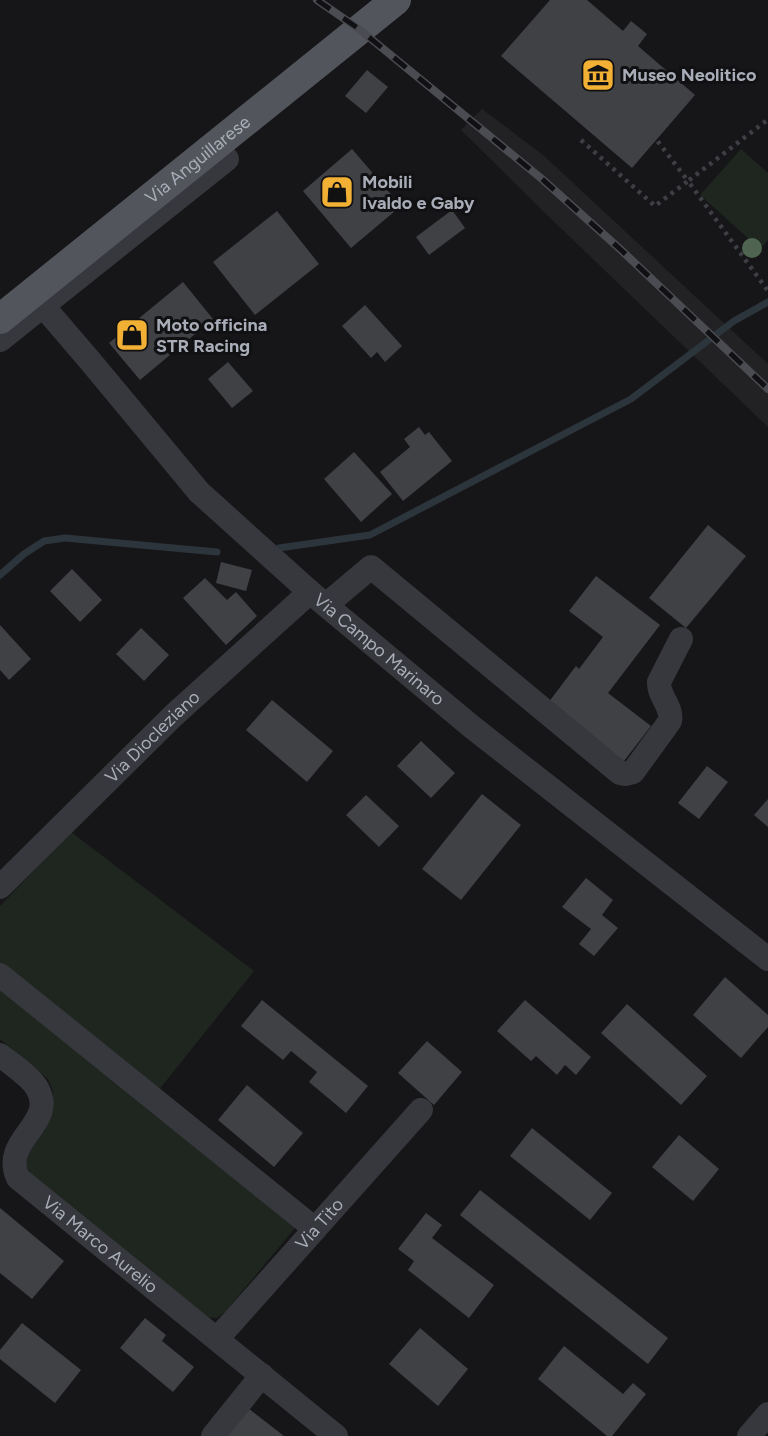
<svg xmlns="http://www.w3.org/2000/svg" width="768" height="1436" viewBox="0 0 768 1436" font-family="Figtree,sans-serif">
	<rect width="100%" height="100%" fill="#161618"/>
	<path fill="#222225" d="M482,109L543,155L768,364V427L545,213L461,130Z"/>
	<g fill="#1e261f">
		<path d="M741,149L768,173V240L760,249L700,195Z"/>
		<path d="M71,832L254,971L158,1091L0,966V906Z"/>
		<path d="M0,984L295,1228L226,1311L217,1318L207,1317L29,1172L24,1162L53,1109V1091L48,1079L0,1039Z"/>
	</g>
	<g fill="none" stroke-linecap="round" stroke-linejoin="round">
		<g stroke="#2c353c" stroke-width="7">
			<path d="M279,548L370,535L631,399L734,321L768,302"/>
			<path d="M0,575L24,554L44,541L65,538L217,552"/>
		</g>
	</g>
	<g fill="#404145">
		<path d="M550,0H587L623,31L631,21L647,34L638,46L695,95L632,168L501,56Z"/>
		<path d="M367,70L388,87L366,113L345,96Z"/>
		<path d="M352,149L401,206L351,248L303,191Z"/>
		<path d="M452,210L465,228L429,255L416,237Z"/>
		<path d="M277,211L319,264L255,315L213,262Z"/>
		<path d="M183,282L213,319L140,380L109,343Z"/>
		<path d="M365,305L402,346L385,362L377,352L371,358L342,326Z"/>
		<path d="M228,362L253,391L232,408L208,379Z"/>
		<path d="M419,427L425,435L429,432L452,461L403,501L380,472L410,447L404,439Z"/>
		<path d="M354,452L392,494L361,522L324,479Z"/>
		<path d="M708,525L746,556L686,628L649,598Z"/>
		<path d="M221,562L252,570L246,591L216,583Z"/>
		<path d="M72,569L102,600L80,622L50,591Z"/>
		<path d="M596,576L660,625L608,693L651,726L624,761L548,703L576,666L579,669L603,637L569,611Z"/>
		<path d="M205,578L227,600L236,592L257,616L226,645L183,598Z"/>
		<path d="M0,625L31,659L9,680L0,670Z"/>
		<path d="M141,628L169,655L144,681L116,654Z"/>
		<path d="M272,700L333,751L307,782L246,730Z"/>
		<path d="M421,741L455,773L431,798L397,766Z"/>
		<path d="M707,766L728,782L699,819L678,803Z"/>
		<path d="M482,794L521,825L461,900L422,869Z"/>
		<path d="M366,795L399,826L379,847L346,815Z"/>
		<path d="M768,799V827L754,815Z"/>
		<path d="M586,878L613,900L602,915L618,928L594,956L579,944L591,929L562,907Z"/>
		<path d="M725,977L768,1015V1027L741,1058L693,1015Z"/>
		<path d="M262,1000L368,1086L346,1113L309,1082L317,1072L291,1051L283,1060L241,1026Z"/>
		<path d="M525,1000L591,1057L576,1075L565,1065L557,1075L536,1056L531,1061L497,1031Z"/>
		<path d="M627,1004L707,1076L681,1105L601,1033Z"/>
		<path d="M427,1041L462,1072L434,1105L398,1073Z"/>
		<path d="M247,1085L303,1133L274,1167L218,1120Z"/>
		<path d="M532,1128L612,1193L590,1220L510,1156Z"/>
		<path d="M679,1135L719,1169L693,1201L652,1167Z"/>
		<path d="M480,1190L668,1338L648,1364L460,1215Z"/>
		<path d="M0,1208L64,1261L32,1299L0,1273Z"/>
		<path d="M426,1213L442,1225L432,1238L494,1285L469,1318L408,1270L414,1261L398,1249Z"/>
		<path d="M145,1318L166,1335L162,1341L194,1367L173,1392L120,1348Z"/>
		<path d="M22,1323L81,1370L55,1403L0,1359V1350Z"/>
		<path d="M420,1328L468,1369L438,1406L389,1364Z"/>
		<path d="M564,1346L623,1394L633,1383L646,1394L612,1436H607L538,1379Z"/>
		<path d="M248,1408L284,1436H226Z"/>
	</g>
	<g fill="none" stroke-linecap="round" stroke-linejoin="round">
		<g stroke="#3d3f44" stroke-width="4.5" stroke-dasharray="3.5 5" stroke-linecap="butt">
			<path d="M766,121L688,181L768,291"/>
			<path d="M581,140L655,206L688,181L656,139"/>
		</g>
		<g stroke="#37383d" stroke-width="24">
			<path id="s1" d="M32,293L91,362L199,492L310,592L472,727L768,959"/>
			<path d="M0,340L227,159"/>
			<path d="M326,605L371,567L620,773L625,774L633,772L670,721C673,707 658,696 659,682L681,639"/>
			<path id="s2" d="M0,887L174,715L310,592"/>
			<path d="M0,975L315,1229"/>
			<path id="s3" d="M0,1055C10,1063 31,1077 37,1088C58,1124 0,1139 18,1178L336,1436"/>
			<path id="s4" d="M217,1339L421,1110"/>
			<path d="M213,1436L262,1375"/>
			<path d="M749,1436L768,1414"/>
		</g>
		<path stroke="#53555c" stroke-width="30" id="s5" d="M0,319L396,0"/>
		<defs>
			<path id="rail" d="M317,0L359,29L542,179L620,249L768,389"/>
		</defs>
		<use href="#rail" stroke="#4a4c52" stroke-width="8"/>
		<use href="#rail" stroke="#111113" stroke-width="5" stroke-dasharray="16" stroke-linecap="butt"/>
	</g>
	<circle fill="#506452" cx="752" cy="248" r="10"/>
	<defs>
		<symbol id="museum-square" viewBox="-11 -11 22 22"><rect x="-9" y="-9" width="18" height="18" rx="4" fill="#f2b134" stroke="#111113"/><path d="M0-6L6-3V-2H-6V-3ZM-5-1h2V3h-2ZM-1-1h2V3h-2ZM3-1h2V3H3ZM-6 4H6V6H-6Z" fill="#111"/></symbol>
		<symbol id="shop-square" viewBox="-11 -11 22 22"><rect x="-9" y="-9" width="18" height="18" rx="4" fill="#f2b134" stroke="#111113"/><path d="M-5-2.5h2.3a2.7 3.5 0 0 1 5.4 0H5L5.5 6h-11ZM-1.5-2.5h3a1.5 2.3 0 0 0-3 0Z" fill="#111"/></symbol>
	</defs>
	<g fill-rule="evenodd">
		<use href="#museum-square" x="579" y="56" width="38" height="38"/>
		<use href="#shop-square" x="318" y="173" width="38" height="38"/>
		<use href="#shop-square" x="113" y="316" width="38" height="38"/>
	</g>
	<g text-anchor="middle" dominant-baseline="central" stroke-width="6" stroke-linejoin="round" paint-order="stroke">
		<g font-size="18" font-weight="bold" fill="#a8adb8" stroke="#111113" text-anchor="start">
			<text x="622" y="75">Museo Neolitico</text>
			<text x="362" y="182">Mobili<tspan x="362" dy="21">Ivaldo e Gaby</tspan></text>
			<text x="156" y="325">Moto officina<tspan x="156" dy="21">STR Racing</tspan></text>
		</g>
		<g font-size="18" fill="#a8adb8" stroke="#111113">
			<text stroke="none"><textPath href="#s5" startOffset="254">Via Anguillarese</textPath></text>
			<text stroke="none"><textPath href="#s1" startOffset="499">Via Campo Marinaro</textPath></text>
			<text stroke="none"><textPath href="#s2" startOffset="214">Via Diocleziano</textPath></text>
			<text stroke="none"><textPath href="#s4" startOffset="154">Via Tito</textPath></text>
			<text stroke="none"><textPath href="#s3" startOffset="254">Via Marco Aurelio</textPath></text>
		</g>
	</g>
</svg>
